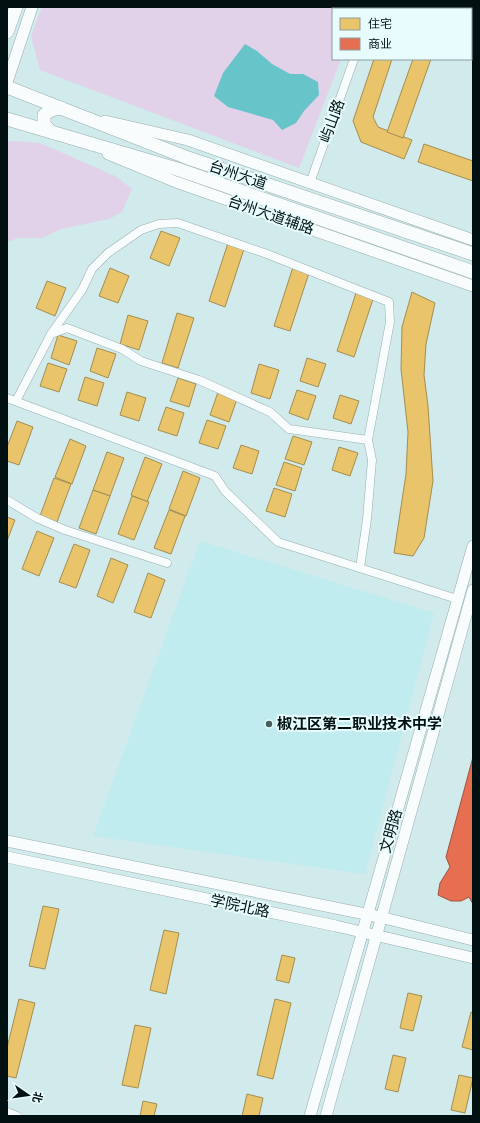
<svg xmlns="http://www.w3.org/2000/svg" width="480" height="1123" viewBox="0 0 480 1123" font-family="Figtree,'Noto Sans SC',sans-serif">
	<rect width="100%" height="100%" fill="#d1eaec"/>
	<path fill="#c0ecef" d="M200,541L434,613L365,874L93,836Z"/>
	<g fill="#e1d1e9">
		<path d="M42,7H361V9H333V59H341L299,168L40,70L31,36Z"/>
		<path d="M13,141L40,143L115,176L132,189L122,212L109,219L61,229L42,238H18L7,242V142Z"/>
	</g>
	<path fill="#67c4c9" d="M245,44L257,51L272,64L290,74H303L318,82L319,95L304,111L296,123L282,130L273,120L228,107L214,96L223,73Z"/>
	<g fill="#e9c46a" stroke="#a38e4f">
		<path d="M391,7H409L408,9H390Z"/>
		<path d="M374,59H392L373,117L378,127L412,140L404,159L361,142L353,121Z"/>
		<path d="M413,59H431L403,138L387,132Z"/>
		<path d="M424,144L473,161V181L418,162Z"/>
		<path d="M161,231L180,238L169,266L150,258Z"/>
		<path d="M228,243L244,249L225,307L209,301Z"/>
		<path d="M293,267L309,273L290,331L274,326Z"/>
		<path d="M110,268L129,276L118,303L99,296Z"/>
		<path d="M47,281L66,288L55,316L36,308Z"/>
		<path d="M412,292L435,303L426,344L424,375L428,406L433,481L424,538L413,556L394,553L406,474L408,432L401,369L402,327Z"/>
		<path d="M356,293L373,299L354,357L337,351Z"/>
		<path d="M177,313L194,318L178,368L162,363Z"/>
		<path d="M128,315L148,321L139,350L120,344Z"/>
		<path d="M58,335L77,341L69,365L51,358Z"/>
		<path d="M97,348L116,354L108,378L90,371Z"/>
		<path d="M307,358L326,364L318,387L300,381Z"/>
		<path d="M48,363L67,369L59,392L40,386Z"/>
		<path d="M259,364L279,370L270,399L251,393Z"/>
		<path d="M85,377L104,383L97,406L78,400Z"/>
		<path d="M178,378L196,384L189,407L170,401Z"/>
		<path d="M297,390L316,396L308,420L289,413Z"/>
		<path d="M127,392L146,398L139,421L120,415Z"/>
		<path d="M218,392L237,399L229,422L210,415Z"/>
		<path d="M340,395L359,401L351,424L333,418Z"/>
		<path d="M166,407L184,413L177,436L158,430Z"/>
		<path d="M207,420L226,426L218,449L199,443Z"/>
		<path d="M17,421L33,427L19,465L7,461V447Z"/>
		<path d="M293,436L312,442L304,465L285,459Z"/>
		<path d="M70,439L86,446L72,484L55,477Z"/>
		<path d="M241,445L259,451L252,474L233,468Z"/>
		<path d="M339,447L358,453L350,476L332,470Z"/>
		<path d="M107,452L124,458L110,496L93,490Z"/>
		<path d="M145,457L162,464L147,502L131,495Z"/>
		<path d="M284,462L302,468L295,491L276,485Z"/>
		<path d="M183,471L200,478L186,516L169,509Z"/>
		<path d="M54,478L71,484L57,522L40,516Z"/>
		<path d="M274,488L292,494L285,517L266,511Z"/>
		<path d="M93,490L110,496L96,534L79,528Z"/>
		<path d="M132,496L149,502L134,540L118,534Z"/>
		<path d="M169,510L185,516L171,554L154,548Z"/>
		<path d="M7,517L15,520L7,541Z"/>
		<path d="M37,531L54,538L39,576L22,569Z"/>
		<path d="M74,544L90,550L76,588L59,582Z"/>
		<path d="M111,558L128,565L113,603L97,596Z"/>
		<path d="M148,573L165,580L151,618L134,612Z"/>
		<path d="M43,906L59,909L45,969L29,966Z"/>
		<path d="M164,930L179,933L166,994L150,990Z"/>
		<path d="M282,955L295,958L289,983L276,980Z"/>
		<path d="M408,993L422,996L413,1031L400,1028Z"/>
		<path d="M19,999L35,1003L16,1078L7,1076V1048Z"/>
		<path d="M275,999L291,1003L273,1079L257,1075Z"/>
		<path d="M471,1012L473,1013V1050L462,1047Z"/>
		<path d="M135,1025L151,1028L138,1088L122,1085Z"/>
		<path d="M393,1055L406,1058L398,1092L385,1089Z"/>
		<path d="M459,1075L473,1078L465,1113L451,1110Z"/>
		<path d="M247,1094L263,1098L259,1116H242Z"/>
		<path d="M143,1101L157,1104L154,1116H140Z"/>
	</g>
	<path fill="#e76f51" stroke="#a2523e" d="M473,757V904L469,897L461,901H451L438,895L440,883L450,867L446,857Z"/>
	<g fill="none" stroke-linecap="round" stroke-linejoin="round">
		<defs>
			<g id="street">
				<path d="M372,9V7"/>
				<path d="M310,183L354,59"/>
				<path d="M51,334L82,290L92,269L108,253L141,230L159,224L178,223L267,254L389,302L390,322L368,440L372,460L367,519L360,568"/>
				<path d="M7,398L215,476L225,491L278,542L457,599"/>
				<path d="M16,401L51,334L67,328L122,349L141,361L199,380L270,412L289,429L368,440"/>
				<path d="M7,500L37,518L65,530L167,563"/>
				<path d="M7,1112L17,1116"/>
			</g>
			<g id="secondary">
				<path d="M7,82L32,7"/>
				<path d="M105,121L188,140L473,240"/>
				<path d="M108,154L176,182L473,286"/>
				<path d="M7,841L380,917L473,940"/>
				<path d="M7,857L336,926L473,958"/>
				<path d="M310,1116L473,546"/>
				<path d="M326,1116L473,590"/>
			</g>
			<g id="primary">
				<path d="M7,32L16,7"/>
				<path d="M7,87L188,158L473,254"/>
				<path d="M7,119L177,169L473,272"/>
				<path d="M51,132L44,124V115L51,110L61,108"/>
			</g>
		</defs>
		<use href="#street" stroke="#99aeaf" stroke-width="9"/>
		<use href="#secondary" stroke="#99aeaf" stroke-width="12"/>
		<use href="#primary" stroke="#99aeaf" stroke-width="14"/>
		<use href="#street" stroke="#f8fcfc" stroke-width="8"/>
		<use href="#secondary" stroke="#f8fcfc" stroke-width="11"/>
		<use href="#primary" stroke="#f8fcfc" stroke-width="13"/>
	</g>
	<circle fill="#4a5c5e" stroke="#e9fcfd" stroke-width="1.5" cx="269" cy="724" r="4"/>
	<g text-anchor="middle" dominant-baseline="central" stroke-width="4" stroke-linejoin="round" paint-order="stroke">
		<g font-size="15" fill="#011011" stroke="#e9fcfd">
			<text transform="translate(332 121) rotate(-70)">屿山路</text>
			<text transform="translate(238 175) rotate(19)">台州大道</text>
			<text transform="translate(271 215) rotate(19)">台州大道辅路</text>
			<text transform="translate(391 831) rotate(-74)">文明路</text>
			<text transform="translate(240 906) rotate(12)">学院北路</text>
		</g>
		<g font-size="15" font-weight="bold" fill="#011011" stroke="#e9fcfd" text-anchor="start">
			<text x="277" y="724">椒江区第二职业技术中学</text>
		</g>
	</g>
	<rect width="480" height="1123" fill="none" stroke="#011011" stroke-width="16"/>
	<rect x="332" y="8" width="140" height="52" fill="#e9fcfd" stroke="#8c9e9f"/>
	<rect x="340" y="18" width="20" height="12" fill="#e9c46a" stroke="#8c9e9f"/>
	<text x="368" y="28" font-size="12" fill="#011011">住宅</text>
	<rect x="340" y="38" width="20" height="12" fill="#e76f51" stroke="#8c9e9f"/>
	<text x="368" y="48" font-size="12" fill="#011011">商业</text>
	<g transform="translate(28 1095) rotate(103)" stroke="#e9fcfd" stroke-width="3" paint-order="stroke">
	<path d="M0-3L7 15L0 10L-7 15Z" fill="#011011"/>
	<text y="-6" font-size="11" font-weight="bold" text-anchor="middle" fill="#011011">北</text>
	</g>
</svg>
